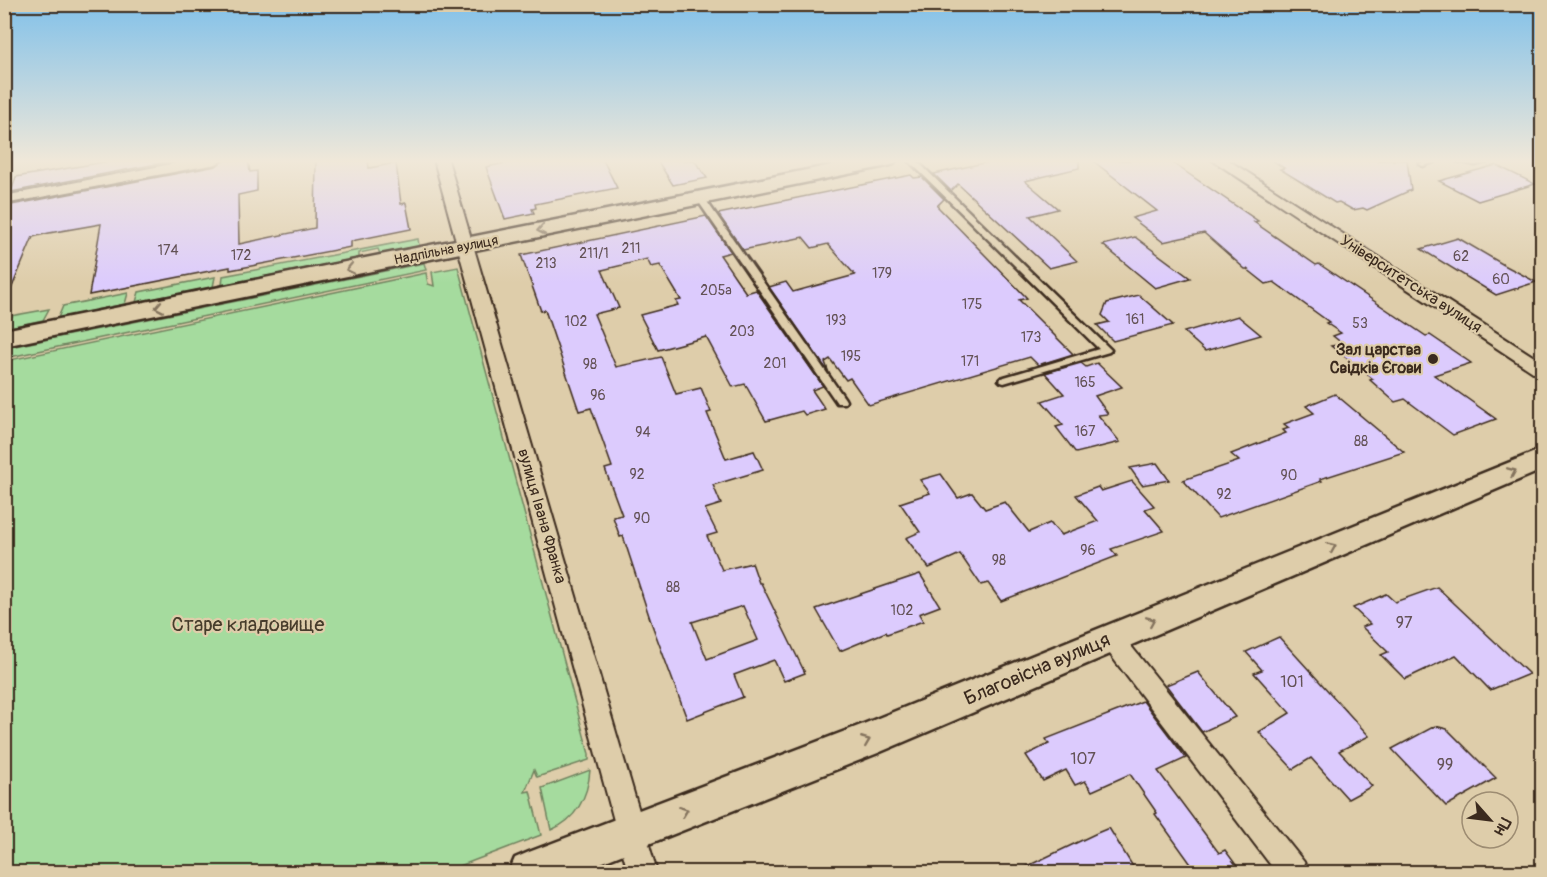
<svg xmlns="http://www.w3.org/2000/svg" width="1547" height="877" viewBox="0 0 1547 877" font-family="Pangolin,sans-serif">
	<rect width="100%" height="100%" fill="#decdaa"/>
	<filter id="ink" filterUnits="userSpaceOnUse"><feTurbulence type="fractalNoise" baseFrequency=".0167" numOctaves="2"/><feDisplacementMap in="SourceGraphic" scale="12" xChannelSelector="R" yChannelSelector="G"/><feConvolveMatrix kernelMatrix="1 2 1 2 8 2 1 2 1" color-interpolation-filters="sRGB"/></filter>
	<g filter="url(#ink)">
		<g fill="#a5db9e" stroke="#70825e" stroke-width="1.5">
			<path d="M418,239L419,246L380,254L378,249L359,253V258L222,285L223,276Z"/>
			<path d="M424,263L426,270L5,358V348Z"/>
			<path d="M458,267L589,754V760L537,777L534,770L525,792L530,791L541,835L444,872H5V361L426,273L428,284L434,286L432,272Z"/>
			<path d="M215,277L213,287L136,302L139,292Z"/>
			<path d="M128,293L125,304L58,318L63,306Z"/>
			<path d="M49,309L43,320L5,328V317Z"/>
			<path d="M590,770C588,797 576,820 551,830L542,788Z"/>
		</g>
		<g fill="#dccbfd" stroke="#3b2a1e" stroke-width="1.5" fill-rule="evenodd">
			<path d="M116,160H177L11,192L16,177Z"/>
			<path d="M224,160H248L250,172L257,171V191L238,195L239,244L315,228L316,160H368L369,168L396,163L401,204L406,203L411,229L351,241V247L230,270V267L89,295L101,224L49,233L33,237L4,306L6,206L216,166Z"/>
			<path d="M520,160H603L617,188L535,204L536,208L532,209L534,213L505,219L486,167Z"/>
			<path d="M657,160H694L707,178L673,185Z"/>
			<path d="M997,160H1079V168L1025,181L1058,209L1030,216L1077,261L1049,268L958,184L951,191L934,174Z"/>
			<path d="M1092,160H1168L1258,221L1254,222L1316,265L1319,264L1426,336L1430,335L1471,363L1434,375L1496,419L1453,435L1405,399L1395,402L1370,380L1373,379L1331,346L1343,344L1333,336L1341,333L1326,323L1329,322L1274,282L1266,284L1247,269H1245L1204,233L1163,242L1132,218L1157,211Z"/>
			<path d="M1272,160H1407L1411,190L1367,210L1363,208L1353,210L1339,202L1335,203L1280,169L1284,168Z"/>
			<path d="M1496,165L1535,184L1478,201L1439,181Z"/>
			<path d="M911,175L914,178L922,177L944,199L937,206L1027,298L1019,300L1073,354L1038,365L1030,357L869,405L850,378L846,380L830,359L825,362L829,373L769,287L786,282L793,292L855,275L828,244L812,248L803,237L743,250L718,214Z"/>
			<path d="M706,216L731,252L720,255L746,293L756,290L823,386L812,390L825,409L805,415L802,411L766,421L745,384L733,387L706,337L658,350L640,315L678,305L676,301L681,300L660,265L651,267L647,259L602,270L619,308L594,314L616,367L661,357L676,394L701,388L711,412L707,413L726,459L754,451L763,470L713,485L721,504L705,509L717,533L707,536L722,570L752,563L759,583H761L805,673L784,681L774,660L734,675L743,697L687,719L651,622L623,536L620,537L613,517L622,515L605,469L612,467L591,408L579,411L545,310L541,311L521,255ZM743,606L758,640L707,659L692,622Z"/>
			<path d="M1135,237L1190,278L1155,288L1103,245Z"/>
			<path d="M1458,238L1504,265L1536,282L1496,295L1421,249Z"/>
			<path d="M1139,295L1173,325L1113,341L1097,325L1109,322L1102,315L1107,303Z"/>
			<path d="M1238,316L1261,335L1205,351L1184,332Z"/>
			<path d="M1081,363L1086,367L1097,363L1122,387L1095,396L1108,414L1098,415L1120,442L1076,453L1056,427L1063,425L1042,401L1064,394L1045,373Z"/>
			<path d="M1335,394L1404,452L1320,479L1322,481L1218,518L1183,480L1239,461L1231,454L1286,433L1283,430L1289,428L1284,424L1314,413L1306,406Z"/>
			<path d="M1157,463L1169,480L1142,485L1130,468Z"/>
			<path d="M941,474L958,498L972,493L985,509L1005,502L1029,532L1050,523L1061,535L1098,521L1076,495L1098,487L1101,491L1132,481L1154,506L1145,509L1164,531L1111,549L1117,556L1001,601L988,583L981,585L960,554L929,568L906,538L920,532L900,503L930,493L920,480Z"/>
			<path d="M920,574L940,606L919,614L923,621L887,634L886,632L840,651L816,609Z"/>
			<path d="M1437,587L1529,674L1490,690L1456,655L1405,679L1381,655L1388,652L1362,627L1370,624L1353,608L1386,594L1395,602Z"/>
			<path d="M1279,637L1369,736L1339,751L1372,786L1348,799L1311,758L1293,769L1259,732L1290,713L1254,673L1262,670L1246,652Z"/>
			<path d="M1198,672L1235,717L1202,732L1166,685Z"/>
			<path d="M1143,701L1186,758L1158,771L1219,853L1225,850L1242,873H1182L1193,867L1155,814L1157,813L1130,774L1092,791L1085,781L1075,785L1066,770L1043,781L1026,755L1049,744L1046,739Z"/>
			<path d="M1435,726L1447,729L1496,778L1446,806L1392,749Z"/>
			<path d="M1109,828L1137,873H1013L1097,833Z"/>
		</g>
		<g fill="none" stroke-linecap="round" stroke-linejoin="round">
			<defs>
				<g id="lane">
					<path d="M908,160H916L1109,348L1111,350L1109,352L1004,383L1001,382L999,380L1001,378L1099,349Z"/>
					<path d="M1427,160H1440L1423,166L1419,164Z"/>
					<path d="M1452,160H1495L1475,165Z"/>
					<path d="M697,196H703L845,399L846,401L845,403H837L696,198Z"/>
				</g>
				<g id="street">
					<path d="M192,160H222L216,164L4,204V196Z"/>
					<path d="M434,160H448L657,872H628Z"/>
					<path d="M1212,160H1228L1542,362V376L1536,374Z"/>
					<path d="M1111,627L1119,631L1304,862L1308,872H1276L1103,645L1099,638L1103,631Z"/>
				</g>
				<g id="secondary">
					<path d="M857,160H896L894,164L887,166L4,346V330Z"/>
					<path d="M1542,449V470L878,753L578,872H509L515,858L529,852L861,725Z"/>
				</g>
			</defs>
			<use href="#lane" stroke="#3b2a1e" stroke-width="5"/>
			<use href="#street" stroke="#3b2a1e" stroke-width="4"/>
			<use href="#secondary" stroke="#3b2a1e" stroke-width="5"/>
			<use href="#lane" fill="#decdaa" fill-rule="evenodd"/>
			<use href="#street" fill="#decdaa" fill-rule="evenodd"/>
			<use href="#secondary" fill="#decdaa" fill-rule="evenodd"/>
		</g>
		<defs><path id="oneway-chevron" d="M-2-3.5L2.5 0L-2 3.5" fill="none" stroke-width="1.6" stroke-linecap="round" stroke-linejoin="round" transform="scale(1.5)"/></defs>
		<g stroke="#84735d">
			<use href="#oneway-chevron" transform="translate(541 230) rotate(169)"/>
			<use href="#oneway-chevron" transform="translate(350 269) rotate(169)"/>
			<use href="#oneway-chevron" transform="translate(159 307) rotate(169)"/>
			<use href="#oneway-chevron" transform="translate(1512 472) rotate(-23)"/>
			<use href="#oneway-chevron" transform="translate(1332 547) rotate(-23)"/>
			<use href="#oneway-chevron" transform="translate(1151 621) rotate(-23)"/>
			<use href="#oneway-chevron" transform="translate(866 741) rotate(-22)"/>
			<use href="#oneway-chevron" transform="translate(684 811) rotate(-21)"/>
		</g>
	</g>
	<linearGradient id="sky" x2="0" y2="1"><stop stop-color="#82c1e9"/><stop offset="0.57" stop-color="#f0e8d9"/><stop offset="1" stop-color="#f0e8d9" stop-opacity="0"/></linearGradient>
	<rect width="1547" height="283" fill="url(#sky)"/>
	<circle fill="#3b2a1e" stroke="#decdaa" stroke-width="2" cx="1433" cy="359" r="6"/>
	<g text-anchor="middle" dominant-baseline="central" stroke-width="4.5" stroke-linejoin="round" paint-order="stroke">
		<g font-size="14" fill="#635256">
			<text x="631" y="248">211</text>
			<text x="168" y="250">174</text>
			<text x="594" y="253">211/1</text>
			<text x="241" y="255">172</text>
			<text x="1461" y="256">62</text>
			<text x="546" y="263">213</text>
			<text x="882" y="273">179</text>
			<text x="1501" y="279">60</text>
			<text x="716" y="290">205а</text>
			<text x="972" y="304">175</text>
			<text x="1135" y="319">161</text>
			<text x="836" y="320">193</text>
			<text x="576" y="321">102</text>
			<text x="1360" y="323">53</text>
			<text x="742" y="331">203</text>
			<text x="1031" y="337">173</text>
			<text x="851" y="356">195</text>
			<text x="970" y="361">171</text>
			<text x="775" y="363">201</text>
			<text x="590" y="364">98</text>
			<text x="1085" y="382">165</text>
			<text x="598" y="395">96</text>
			<text x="1085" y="431">167</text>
			<text x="643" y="432">94</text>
			<text x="1361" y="441">88</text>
			<text x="637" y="474">92</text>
			<text x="1289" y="475">90</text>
			<text x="1224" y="494">92</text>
			<text x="642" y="518">90</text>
			<text x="1088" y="550">96</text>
			<text x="999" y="560">98</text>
			<text x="673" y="587">88</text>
			<text x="902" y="610">102</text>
		</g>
		<g font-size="14" fill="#3b2a1e" stroke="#decdaa">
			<text transform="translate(446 250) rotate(-11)">Надпільна вулиця</text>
		</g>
		<g font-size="16" fill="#3b2a1e" stroke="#decdaa">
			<text transform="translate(1411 284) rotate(33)">Університетська вулиця</text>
			<text transform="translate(542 516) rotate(74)">вулиця Івана Франка</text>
		</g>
		<g font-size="16" font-weight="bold" fill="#3b2a1e" stroke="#decdaa" text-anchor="end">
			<text x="1421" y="350">Зал царства<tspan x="1421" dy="18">Свідків Єгови</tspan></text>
		</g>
		<g font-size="16" fill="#635256">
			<text x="1404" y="623">97</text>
			<text x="1292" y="682">101</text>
			<text x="1083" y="759">107</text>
			<text x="1445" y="765">99</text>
		</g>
		<g font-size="20" fill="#463c2b" stroke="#decdaa">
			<text x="248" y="624">Старе кладовище</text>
		</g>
		<g font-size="20" fill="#3b2a1e" stroke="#decdaa">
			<text transform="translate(1037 669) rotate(-23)">Благовісна вулиця</text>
		</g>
	</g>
	<rect width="1547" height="877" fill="none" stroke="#decdaa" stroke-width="24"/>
	<rect x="12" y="12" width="1523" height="853" fill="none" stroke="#3b2a1e" stroke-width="2" filter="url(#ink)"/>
	<g transform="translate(1490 820) rotate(118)"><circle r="28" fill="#decdaa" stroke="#9d8c72" stroke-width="1.5"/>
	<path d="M0-4.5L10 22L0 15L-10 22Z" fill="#3b2a1e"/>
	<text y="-9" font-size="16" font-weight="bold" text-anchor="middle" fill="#3b2a1e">Пн</text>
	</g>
</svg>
